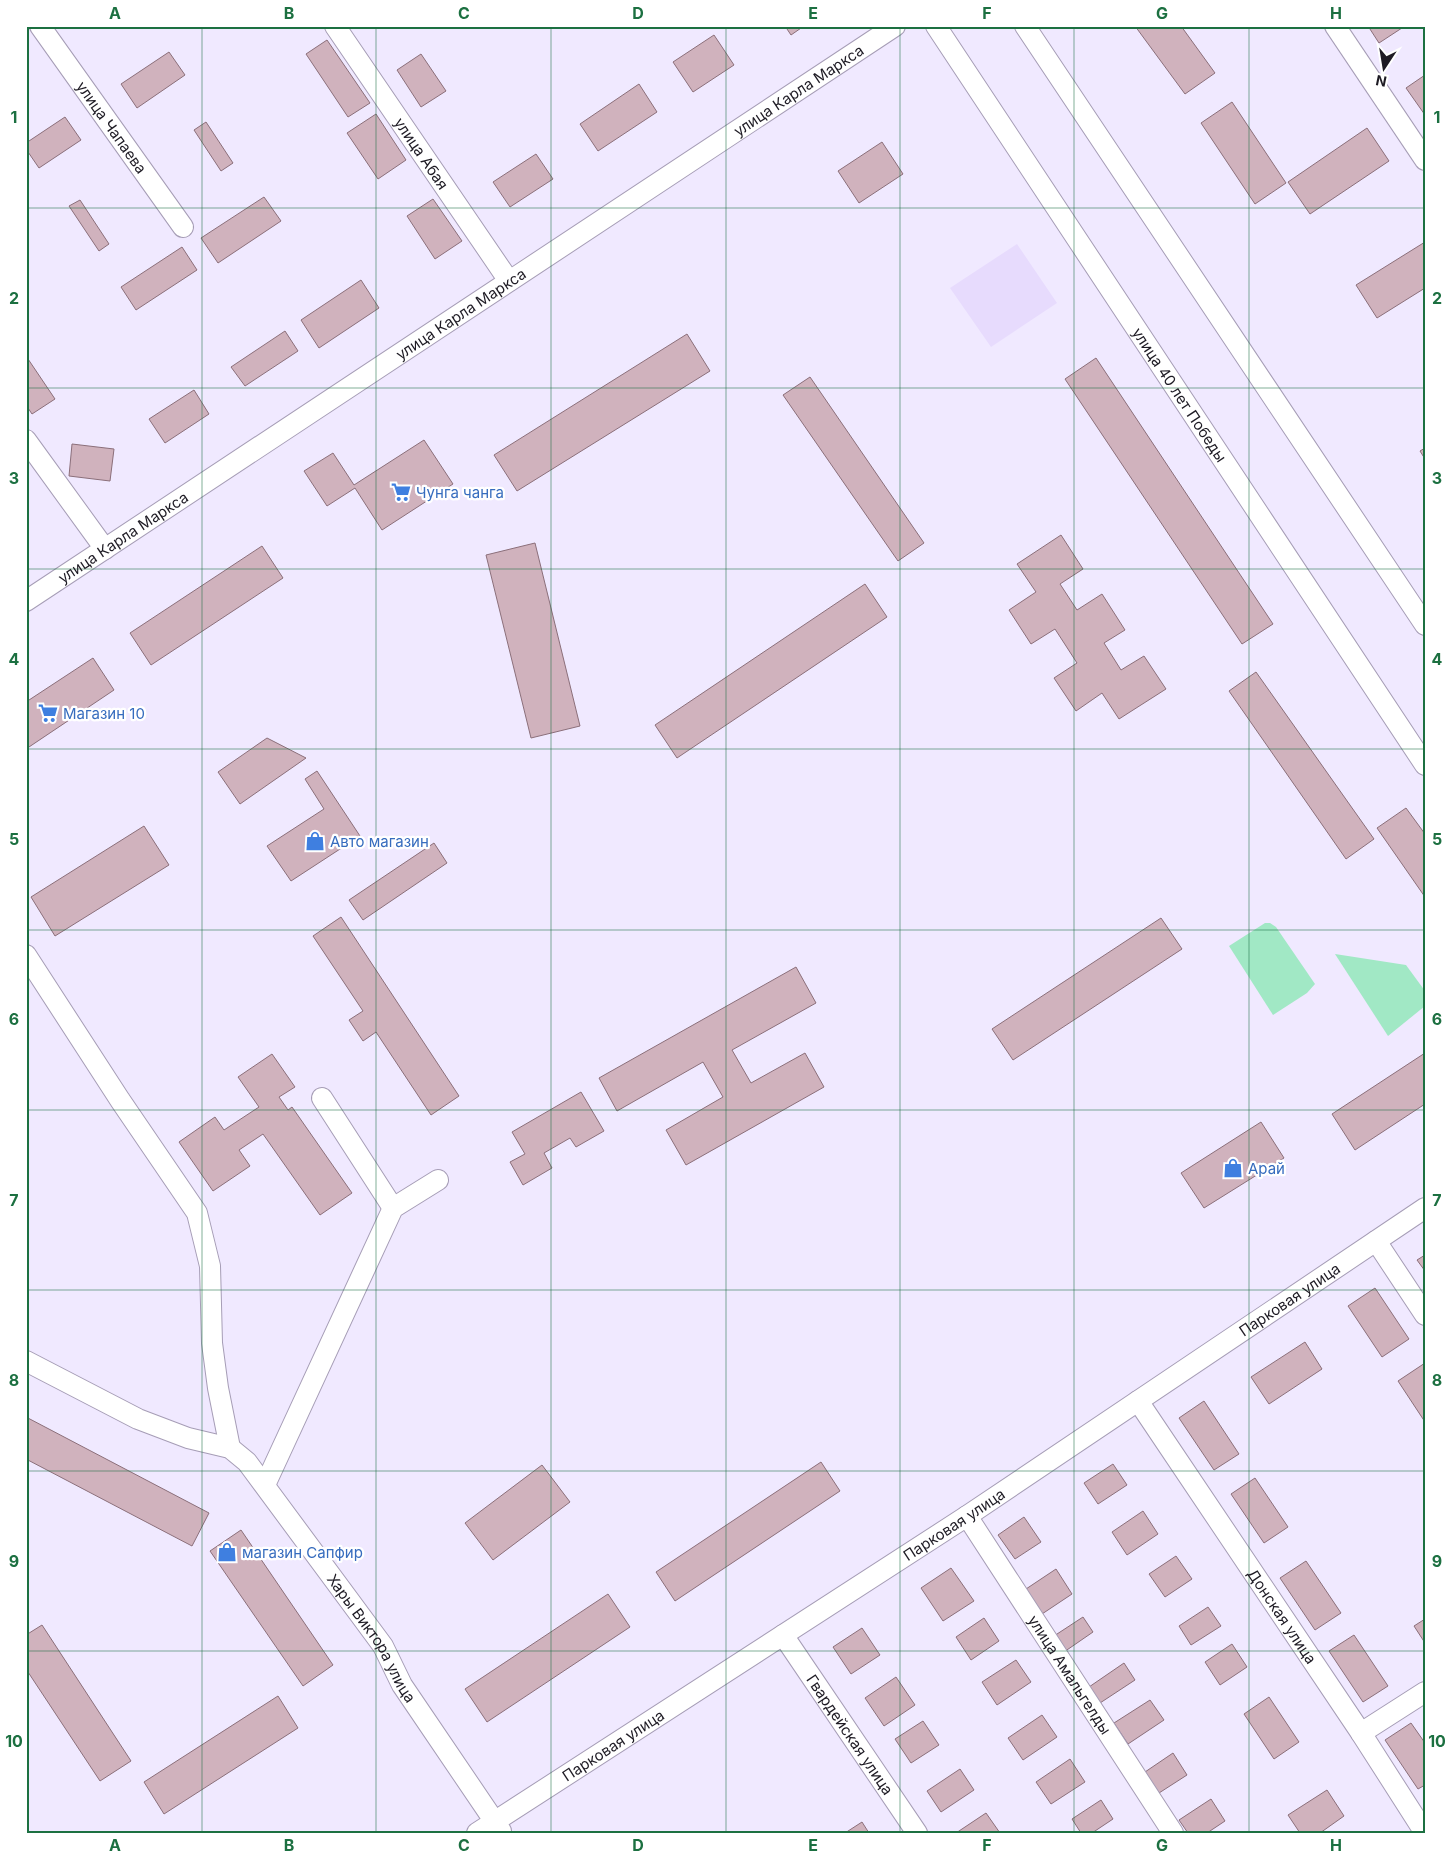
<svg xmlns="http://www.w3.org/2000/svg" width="1451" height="1859" viewBox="0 0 1451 1859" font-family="Inter,sans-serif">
	<rect width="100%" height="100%" fill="#f0e9ff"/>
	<path fill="#e7dbfd" d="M1017,244L1057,303L991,347L950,288Z"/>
	<g fill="#a1e8c5">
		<path d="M1265,923H1270L1276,927L1315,984L1307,993L1273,1015L1229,946Z"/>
		<path d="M1335,954L1406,965L1425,991V1006L1388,1036Z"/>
	</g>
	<g fill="#d0b2bd" stroke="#8b6f7a">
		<path d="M785,26H804L791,35Z"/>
		<path d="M1135,26H1181L1215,73L1185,94Z"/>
		<path d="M1368,26H1405L1379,43Z"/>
		<path d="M714,35L734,65L693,92L673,62Z"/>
		<path d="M327,40L370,103L348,117L306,54Z"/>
		<path d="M169,52L185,75L137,108L121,84Z"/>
		<path d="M421,54L446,91L421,107L397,70Z"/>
		<path d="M1425,75V115L1406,88Z"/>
		<path d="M639,84L657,112L598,151L580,124Z"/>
		<path d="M1232,102L1286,183L1255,204L1201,123Z"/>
		<path d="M376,114L406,160L378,179L347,133Z"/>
		<path d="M65,117L81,140L39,168L26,149V143Z"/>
		<path d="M206,122L233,163L221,171L194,130Z"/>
		<path d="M1367,128L1389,161L1310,214L1288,182Z"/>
		<path d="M882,142L903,174L859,203L838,171Z"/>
		<path d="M536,154L553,179L510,207L493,182Z"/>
		<path d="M264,197L281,221L218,263L201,238Z"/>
		<path d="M433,199L462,241L435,259L407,216Z"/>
		<path d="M80,200L109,244L99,251L69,206Z"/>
		<path d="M1425,242V288L1377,318L1356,285Z"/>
		<path d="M182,247L197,270L136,310L121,287Z"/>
		<path d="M361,280L379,308L319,348L301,320Z"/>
		<path d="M285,331L298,351L245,386L231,367Z"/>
		<path d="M687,334L710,371L517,491L494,455Z"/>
		<path d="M26,356L55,399L32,414L26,405Z"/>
		<path d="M1096,358L1273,624L1242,644L1065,379Z"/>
		<path d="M810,377L924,543L898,561L783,395Z"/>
		<path d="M194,390L209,414L165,443L149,419Z"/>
		<path d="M424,440L453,484L382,530L355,488L327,506L304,471L333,453L354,485Z"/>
		<path d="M72,444L114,449L110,481L69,476Z"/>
		<path d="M1425,448V459L1420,451Z"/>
		<path d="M1061,535L1083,569L1060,584L1077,610L1102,594L1125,630L1104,643L1121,670L1144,656L1166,689L1119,719L1102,693L1076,711L1054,678L1077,663L1055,629L1031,644L1009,610L1036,592L1017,564Z"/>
		<path d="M535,543L580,726L531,738L486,555Z"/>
		<path d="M262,546L283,578L151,665L130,633Z"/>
		<path d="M865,584L887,617L677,758L655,725Z"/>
		<path d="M93,658L114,690L26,749V702Z"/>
		<path d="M1256,672L1374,839L1346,859L1229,691Z"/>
		<path d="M267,738L306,758L240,804L218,772Z"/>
		<path d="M317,771L360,836L291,881L267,846L324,809L305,779Z"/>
		<path d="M1406,808L1425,834V897L1377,828Z"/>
		<path d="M144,826L169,865L55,936L31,897Z"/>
		<path d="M434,843L447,863L363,920L349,900Z"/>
		<path d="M341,917L459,1096L431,1115L376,1032L363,1041L349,1020L363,1011L313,936Z"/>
		<path d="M1161,918L1182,949L1013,1060L992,1029Z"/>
		<path d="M796,967L816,1003L732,1050L751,1083L805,1053L824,1087L686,1165L666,1130L723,1097L703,1062L617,1111L599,1078Z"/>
		<path d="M1425,1053V1104L1355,1150L1332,1114Z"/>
		<path d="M272,1054L295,1087L279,1097L288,1110L292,1107L352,1193L320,1215L263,1134L239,1150L250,1166L213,1191L179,1142L215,1117L224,1130L259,1107L238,1077Z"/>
		<path d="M581,1092L604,1131L576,1147L570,1138L544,1153L552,1168L523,1185L510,1162L525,1154L512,1132Z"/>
		<path d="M1261,1122L1284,1158L1204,1208L1181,1173Z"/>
		<path d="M1425,1255V1271L1417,1260Z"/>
		<path d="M1375,1288L1409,1339L1382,1357L1348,1306Z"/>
		<path d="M1305,1342L1322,1369L1269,1404L1251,1377Z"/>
		<path d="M1425,1363V1422L1398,1381Z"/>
		<path d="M1204,1401L1239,1454L1214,1470L1179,1418Z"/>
		<path d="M26,1417L209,1513L192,1546L26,1459Z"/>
		<path d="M821,1462L840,1491L675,1601L656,1572Z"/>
		<path d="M1113,1464L1127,1485L1098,1504L1084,1483Z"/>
		<path d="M542,1465L570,1502L493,1560L465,1523Z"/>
		<path d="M1255,1478L1288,1527L1264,1543L1231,1494Z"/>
		<path d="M1143,1511L1158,1534L1127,1555L1112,1532Z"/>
		<path d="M1024,1517L1041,1542L1015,1559L998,1535Z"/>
		<path d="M241,1530L333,1665L303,1686L210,1551Z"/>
		<path d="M1176,1556L1192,1579L1165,1597L1149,1574Z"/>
		<path d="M1306,1561L1341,1613L1315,1630L1280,1578Z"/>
		<path d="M951,1568L974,1601L943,1621L921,1588Z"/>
		<path d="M1056,1569L1072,1594L1042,1614L1026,1589Z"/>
		<path d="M608,1594L630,1627L487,1722L465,1689Z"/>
		<path d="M1208,1607L1221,1626L1191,1645L1179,1626Z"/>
		<path d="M1083,1617L1093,1632L1064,1652L1054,1636Z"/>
		<path d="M984,1618L999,1641L971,1660L956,1637Z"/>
		<path d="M1425,1619V1643L1414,1626Z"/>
		<path d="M42,1625L131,1761L100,1781L26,1669V1635Z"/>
		<path d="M862,1628L880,1655L851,1674L833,1647Z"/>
		<path d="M1354,1635L1388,1686L1363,1702L1329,1651Z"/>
		<path d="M1232,1644L1247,1667L1220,1685L1205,1662Z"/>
		<path d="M1016,1660L1031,1682L997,1705L982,1682Z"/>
		<path d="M1124,1663L1135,1680L1100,1703L1089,1687Z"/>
		<path d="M896,1677L915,1705L884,1726L865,1698Z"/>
		<path d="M278,1696L298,1728L164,1814L144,1782Z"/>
		<path d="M1269,1697L1299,1742L1274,1759L1244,1714Z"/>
		<path d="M1150,1700L1164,1720L1128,1744L1114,1723Z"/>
		<path d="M1042,1715L1057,1737L1023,1760L1008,1738Z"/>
		<path d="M923,1721L939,1745L911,1763L895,1739Z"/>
		<path d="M1411,1723L1425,1743V1785L1418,1789L1385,1740Z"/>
		<path d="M1173,1753L1187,1775L1159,1793L1145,1772Z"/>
		<path d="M1070,1759L1085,1782L1051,1804L1036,1782Z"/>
		<path d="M960,1769L974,1790L941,1812L927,1791Z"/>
		<path d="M1327,1790L1344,1816L1320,1833H1300L1288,1815Z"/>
		<path d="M1211,1799L1225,1821L1207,1833H1188L1179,1820Z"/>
		<path d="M1101,1800L1113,1819L1092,1833H1081L1072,1819Z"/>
		<path d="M986,1813L1000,1833H956Z"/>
		<path d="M862,1822L869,1833H845Z"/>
	</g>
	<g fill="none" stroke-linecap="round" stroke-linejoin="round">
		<defs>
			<g id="minor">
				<path id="s1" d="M40,26L183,227"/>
				<path id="s2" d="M335,26L509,281"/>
				<path id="s3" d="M936,26L1425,765"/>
				<path d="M1025,26L1425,625"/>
				<path d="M1335,26L1425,160"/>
				<path d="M26,440L105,549"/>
				<path id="s4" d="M26,601L895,26"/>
				<path d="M26,955L120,1100L197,1213L210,1266L212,1343L218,1388L230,1448"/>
				<path d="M322,1098L393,1208"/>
				<path d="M1376,1241L1425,1315"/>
				<path id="s5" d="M26,1361L138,1419L188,1438L230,1448L247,1462L383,1646L402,1685L501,1831"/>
				<path id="s6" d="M1138,1401L1361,1733L1425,1833"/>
				<path d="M265,1485L393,1208L438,1180"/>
				<path id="s7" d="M967,1516L1173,1833"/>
				<path id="s8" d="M783,1635L917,1833"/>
				<path d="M1361,1733L1425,1692"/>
				<path id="s9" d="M477,1833L967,1516L1425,1208"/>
			</g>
		</defs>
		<use href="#minor" stroke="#a69db6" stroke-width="22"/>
		<use href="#minor" stroke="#fff" stroke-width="20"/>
	</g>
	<path fill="none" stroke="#1c7041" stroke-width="1" stroke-opacity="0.55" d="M202,26V1833M376,26V1833M551,26V1833M726,26V1833M900,26V1833M1074,26V1833M1249,26V1833M26,208H1425M26,388H1425M26,569H1425M26,749H1425M26,930H1425M26,1110H1425M26,1290H1425M26,1471H1425M26,1651H1425"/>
	<defs>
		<symbol id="supermarket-bare" viewBox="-9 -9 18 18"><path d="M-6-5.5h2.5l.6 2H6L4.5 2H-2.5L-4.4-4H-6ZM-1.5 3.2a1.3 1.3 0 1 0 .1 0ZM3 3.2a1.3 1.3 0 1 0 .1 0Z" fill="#3f7fe0" stroke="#fff" stroke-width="2.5" paint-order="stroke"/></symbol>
		<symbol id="shop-bare" viewBox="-9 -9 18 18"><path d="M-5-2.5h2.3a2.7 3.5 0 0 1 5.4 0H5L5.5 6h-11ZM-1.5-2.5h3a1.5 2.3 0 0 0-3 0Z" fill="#3f7fe0" stroke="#fff" stroke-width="2.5" paint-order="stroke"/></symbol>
	</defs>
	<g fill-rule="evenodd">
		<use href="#supermarket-bare" x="387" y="478" width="28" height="28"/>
		<use href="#supermarket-bare" x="34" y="699" width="28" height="28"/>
		<use href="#shop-bare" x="301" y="827" width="28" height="28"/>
		<use href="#shop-bare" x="1219" y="1154" width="28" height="28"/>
		<use href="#shop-bare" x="213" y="1538" width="28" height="28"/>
	</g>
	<g text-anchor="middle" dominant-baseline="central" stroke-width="4.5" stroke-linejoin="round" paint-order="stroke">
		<g font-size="15" fill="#1e1b24" stroke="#fff">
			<text stroke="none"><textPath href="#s4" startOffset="926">улица Карла Маркса</textPath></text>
			<text stroke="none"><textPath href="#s1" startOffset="124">улица Чапаева</textPath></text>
			<text stroke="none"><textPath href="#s2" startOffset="154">улица Абая</textPath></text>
			<text stroke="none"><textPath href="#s4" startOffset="521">улица Карла Маркса</textPath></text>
			<text stroke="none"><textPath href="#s3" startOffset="442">улица 40 лет Победы</textPath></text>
			<text stroke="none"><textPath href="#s4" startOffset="116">улица Карла Маркса</textPath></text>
			<text stroke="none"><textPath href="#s9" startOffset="972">Парковая улица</textPath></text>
			<text stroke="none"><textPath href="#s9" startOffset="568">Парковая улица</textPath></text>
			<text stroke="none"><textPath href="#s6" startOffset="259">Донская улица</textPath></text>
			<text stroke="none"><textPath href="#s5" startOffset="461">Хары Виктора улица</textPath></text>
			<text stroke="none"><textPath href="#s7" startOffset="189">улица Амальгелды</textPath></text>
			<text stroke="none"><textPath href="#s8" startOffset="120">Гвардейская улица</textPath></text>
			<text stroke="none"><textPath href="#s9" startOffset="162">Парковая улица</textPath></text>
		</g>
		<g font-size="15" fill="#366cbe" stroke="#fff" text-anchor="start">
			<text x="416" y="492">Чунга чанга</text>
			<text x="63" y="713">Магазин 10</text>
			<text x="330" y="841">Авто магазин</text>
			<text x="1248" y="1168">Арай</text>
			<text x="242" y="1552">магазин Сапфир</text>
		</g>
	</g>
	<rect width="1451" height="1859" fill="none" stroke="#ffffff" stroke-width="55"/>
	<g transform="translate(1384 68) rotate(192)" stroke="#ffffff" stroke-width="4" paint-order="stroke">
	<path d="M0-4L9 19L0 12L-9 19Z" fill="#1e1b24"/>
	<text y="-8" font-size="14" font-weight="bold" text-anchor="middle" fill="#1e1b24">N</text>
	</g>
	<rect x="28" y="28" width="1396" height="1804" fill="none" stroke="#1c7041" stroke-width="2"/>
	<g font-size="16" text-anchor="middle" font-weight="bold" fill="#1c7041">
		<text x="115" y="19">A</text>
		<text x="289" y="19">B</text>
		<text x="464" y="19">C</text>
		<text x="638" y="19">D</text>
		<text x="813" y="19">E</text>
		<text x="987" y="19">F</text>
		<text x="1162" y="19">G</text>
		<text x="1336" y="19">H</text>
		<text x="14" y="123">1</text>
		<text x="1437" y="123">1</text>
		<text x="14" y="304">2</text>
		<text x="1437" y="304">2</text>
		<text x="14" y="484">3</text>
		<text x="1437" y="484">3</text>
		<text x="14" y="665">4</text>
		<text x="1437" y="665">4</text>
		<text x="14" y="845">5</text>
		<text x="1437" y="845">5</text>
		<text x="14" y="1025">6</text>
		<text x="1437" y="1025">6</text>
		<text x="14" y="1206">7</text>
		<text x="1437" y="1206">7</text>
		<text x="14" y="1386">8</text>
		<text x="1437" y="1386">8</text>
		<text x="14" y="1567">9</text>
		<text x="1437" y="1567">9</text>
		<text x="14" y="1747">10</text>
		<text x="1437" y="1747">10</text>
		<text x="115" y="1851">A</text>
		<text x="289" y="1851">B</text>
		<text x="464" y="1851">C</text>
		<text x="638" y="1851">D</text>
		<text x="813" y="1851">E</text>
		<text x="987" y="1851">F</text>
		<text x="1162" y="1851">G</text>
		<text x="1336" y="1851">H</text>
	</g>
</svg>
